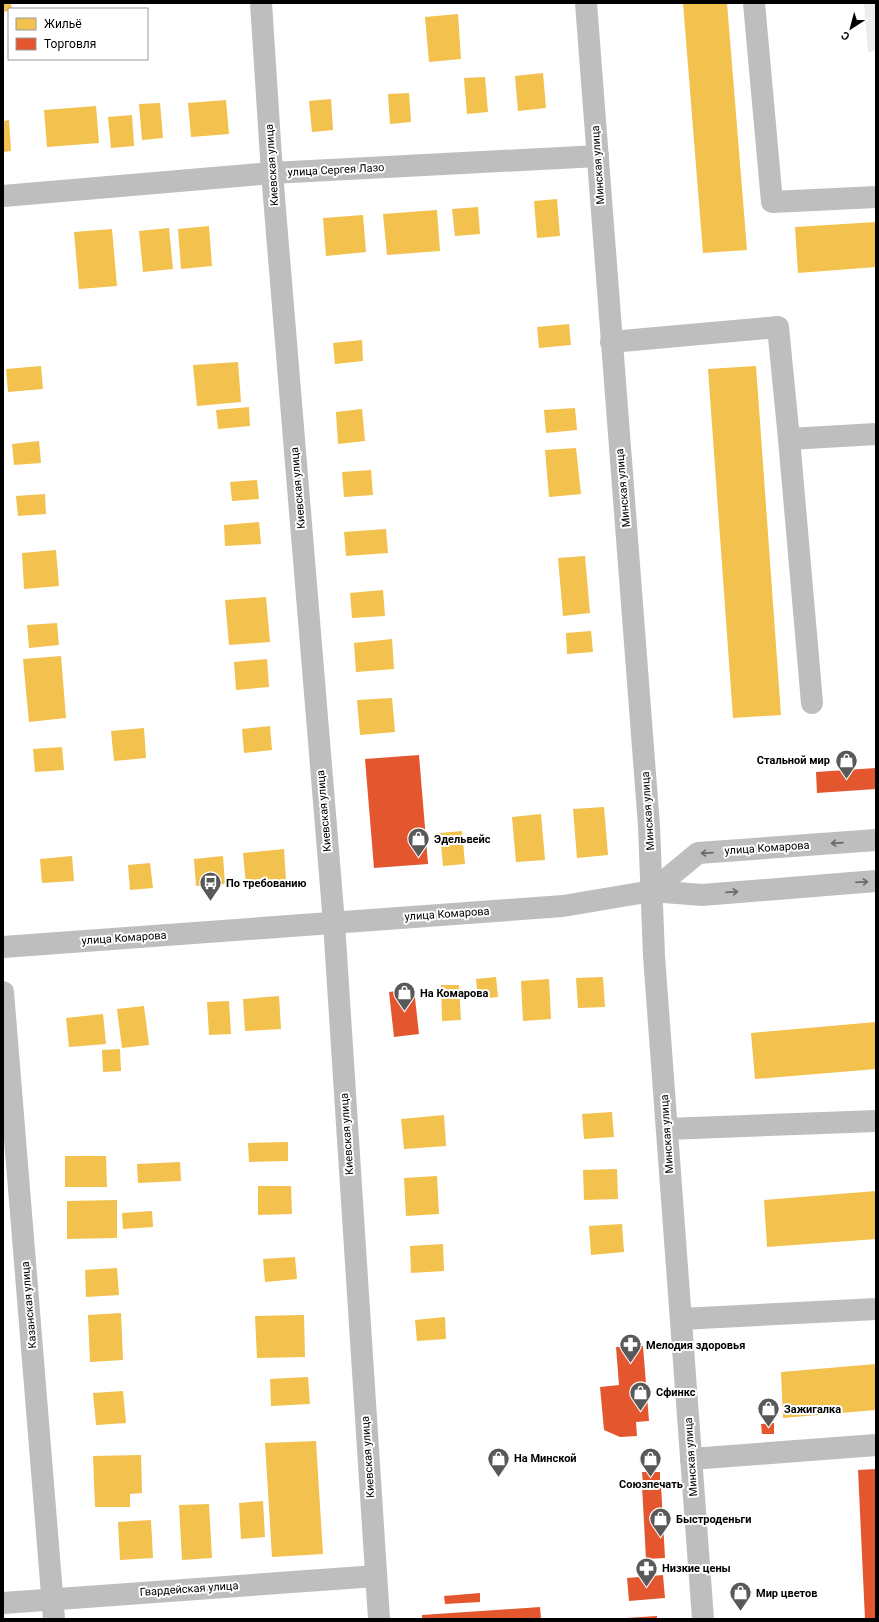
<svg xmlns="http://www.w3.org/2000/svg" width="879" height="1622" viewBox="0 0 879 1622" font-family="Roboto,sans-serif">
	<rect width="100%" height="100%" fill="#fff"/>
	<path fill="#ececec" d="M864,3H876V51L868,52Z"/>
	<g fill="#f2c14e">
		<path d="M3,3H11L12,9H9V11L3,12Z"/>
		<path d="M683,3H727L747,250L703,253Z"/>
		<path d="M458,14L461,59L429,62L425,17Z"/>
		<path d="M543,73L546,108L518,111L515,76Z"/>
		<path d="M485,77L488,112L467,114L464,78Z"/>
		<path d="M409,93L411,122L390,124L388,94Z"/>
		<path d="M331,99L333,130L312,132L309,101Z"/>
		<path d="M226,100L229,134L191,137L188,103Z"/>
		<path d="M160,103L163,138L142,140L139,104Z"/>
		<path d="M96,106L99,143L47,147L44,110Z"/>
		<path d="M132,115L134,146L111,148L108,117Z"/>
		<path d="M9,120L11,151L3,152V121Z"/>
		<path d="M557,199L560,236L537,238L534,201Z"/>
		<path d="M478,207L480,234L455,236L452,209Z"/>
		<path d="M437,210L440,251L387,255L383,214Z"/>
		<path d="M363,215L366,252L326,256L323,218Z"/>
		<path d="M876,222V267L798,273L795,227Z"/>
		<path d="M209,226L212,266L181,269L178,229Z"/>
		<path d="M169,228L173,269L143,272L139,231Z"/>
		<path d="M112,229L117,286L79,289L74,232Z"/>
		<path d="M569,324L571,345L539,348L537,327Z"/>
		<path d="M362,340L363,361L335,364L333,343Z"/>
		<path d="M238,362L241,402L197,406L193,365Z"/>
		<path d="M41,366L43,389L8,392L6,369Z"/>
		<path d="M756,366L781,715L733,718L708,369Z"/>
		<path d="M249,407L250,426L218,429L216,410Z"/>
		<path d="M575,408L577,430L546,433L544,410Z"/>
		<path d="M362,409L365,441L338,444L336,412Z"/>
		<path d="M39,441L41,463L14,465L12,444Z"/>
		<path d="M576,448L581,494L549,497L545,450Z"/>
		<path d="M371,470L373,495L344,497L342,472Z"/>
		<path d="M257,480L259,499L232,501L230,482Z"/>
		<path d="M45,494L46,514L18,516L16,496Z"/>
		<path d="M259,522L261,544L225,546L224,525Z"/>
		<path d="M386,529L388,553L346,556L344,532Z"/>
		<path d="M56,550L59,586L24,589L22,553Z"/>
		<path d="M585,556L590,613L563,616L558,558Z"/>
		<path d="M383,590L385,616L352,618L350,593Z"/>
		<path d="M266,597L270,642L229,645L225,600Z"/>
		<path d="M57,623L59,645L29,648L27,625Z"/>
		<path d="M591,631L593,652L567,654L566,633Z"/>
		<path d="M392,639L394,669L356,672L354,643Z"/>
		<path d="M61,656L66,718L29,722L23,659Z"/>
		<path d="M267,659L269,687L236,690L234,662Z"/>
		<path d="M392,698L395,732L360,735L357,700Z"/>
		<path d="M270,726L272,750L244,753L242,729Z"/>
		<path d="M144,728L146,758L114,761L111,731Z"/>
		<path d="M62,747L64,770L35,772L33,749Z"/>
		<path d="M604,807L608,855L577,858L573,809Z"/>
		<path d="M541,814L545,860L516,862L512,817Z"/>
		<path d="M462,831L465,864L443,866L440,833Z"/>
		<path d="M284,849L286,881L246,885L243,853Z"/>
		<path d="M72,856L74,881L42,883L40,859Z"/>
		<path d="M223,856L225,884L196,886L194,859Z"/>
		<path d="M150,863L153,888L130,890L128,865Z"/>
		<path d="M496,977L498,997L478,999L476,979Z"/>
		<path d="M603,977L605,1007L578,1008L576,978Z"/>
		<path d="M549,979L551,1019L523,1021L521,981Z"/>
		<path d="M441,985H459L461,1020L442,1021Z"/>
		<path d="M279,996L281,1029L245,1031L243,999Z"/>
		<path d="M229,1001L231,1034L209,1035L207,1002Z"/>
		<path d="M144,1006L149,1045L122,1048L117,1009Z"/>
		<path d="M103,1014L106,1044L69,1047L66,1018Z"/>
		<path d="M876,1022V1069L755,1079L751,1033Z"/>
		<path d="M120,1049L121,1071L103,1072L102,1050Z"/>
		<path d="M612,1112L614,1137L584,1139L582,1114Z"/>
		<path d="M444,1115L446,1146L404,1149L401,1119Z"/>
		<path d="M288,1142V1161L249,1162L248,1143Z"/>
		<path d="M65,1156H106L107,1187H65Z"/>
		<path d="M180,1162L181,1181L138,1183L137,1164Z"/>
		<path d="M617,1169L618,1199L584,1200L583,1170Z"/>
		<path d="M437,1176L439,1214L406,1216L404,1178Z"/>
		<path d="M258,1186H291L292,1214L258,1215Z"/>
		<path d="M876,1191V1239L767,1247L764,1200Z"/>
		<path d="M117,1200V1238L67,1239V1201Z"/>
		<path d="M152,1211L153,1227L123,1229L122,1213Z"/>
		<path d="M622,1224L624,1252L591,1255L589,1226Z"/>
		<path d="M443,1244L444,1271L411,1273L410,1246Z"/>
		<path d="M295,1257L297,1279L265,1282L263,1259Z"/>
		<path d="M117,1268L119,1295L86,1297L85,1270Z"/>
		<path d="M121,1313L123,1360L90,1362L88,1315Z"/>
		<path d="M304,1315L305,1357L257,1358L255,1316Z"/>
		<path d="M445,1317L446,1339L417,1341L415,1320Z"/>
		<path d="M876,1364V1410L783,1418L781,1372Z"/>
		<path d="M308,1377L310,1404L271,1406L270,1379Z"/>
		<path d="M123,1391L126,1423L96,1425L93,1393Z"/>
		<path d="M316,1441L323,1554L272,1557L265,1443Z"/>
		<path d="M141,1455L142,1493L130,1494V1507H95L93,1456Z"/>
		<path d="M263,1501L265,1537L241,1539L239,1503Z"/>
		<path d="M209,1504L212,1558L182,1560L179,1505Z"/>
		<path d="M151,1520L153,1558L120,1560L118,1522Z"/>
	</g>
	<g fill="#e4572e">
		<path d="M419,755L428,864L374,868L365,759Z"/>
		<path d="M876,768V789L817,793L816,772Z"/>
		<path d="M414,989L419,1034L394,1037L389,992Z"/>
		<path d="M643,1346L649,1421L636,1422L637,1436L620,1437L604,1430L600,1387L619,1385L616,1347Z"/>
		<path d="M774,1423V1434H762L761,1424Z"/>
		<path d="M876,1469V1619H865L858,1470Z"/>
		<path d="M642,1472H660V1484L643,1485Z"/>
		<path d="M661,1485L665,1558L646,1559L642,1486Z"/>
		<path d="M663,1575L665,1598L629,1601L627,1578Z"/>
		<path d="M480,1593V1602L445,1604L444,1596Z"/>
		<path d="M540,1607L541,1619H422V1615Z"/>
		<path d="M657,1616V1619H626V1618Z"/>
	</g>
	<g fill="none" stroke-linecap="round" stroke-linejoin="round">
		<g stroke="#bebebe" stroke-width="22">
			<path d="M261,3L272,173L334,923L379,1619"/>
			<path d="M754,3L772,202L876,197"/>
			<path d="M3,196L272,173L598,156"/>
			<path d="M611,342L778,327L789,439L876,434"/>
			<path d="M789,439L812,703"/>
			<path d="M3,992L54,1619"/>
			<path d="M667,1129L876,1121"/>
			<path d="M681,1319L876,1309"/>
			<path d="M691,1459L876,1445"/>
			<path d="M3,1603L376,1576"/>
		</g>
		<g stroke="#bebebe" stroke-width="22">
			<path d="M586,3L649,826L654,956L703,1619"/>
			<path d="M652,891L702,895L876,881"/>
			<path d="M3,947L563,906L652,891L698,853L876,840"/>
		</g>
	</g>
	<defs><path id="oneway-shaft" d="M-6 0H5M1.5-3L5.5 0L1.5 3" fill="none" stroke-width="1.6" stroke-linecap="round" stroke-linejoin="round"/></defs>
	<g stroke="#686868">
		<use href="#oneway-shaft" transform="translate(837 843) rotate(176)"/>
		<use href="#oneway-shaft" transform="translate(707 853) rotate(176)"/>
		<use href="#oneway-shaft" transform="translate(862 882) rotate(-4)"/>
		<use href="#oneway-shaft" transform="translate(732 892) rotate(-4)"/>
	</g>
	<defs>
		<symbol id="shop-pin" viewBox="-11 -11 22 30"><path d="M0 17L-7.5 6A9.5 9.5 0 1 1 7.5 6Z" fill="#595959" stroke="#fff"/><path d="M-5-2.5h2.3a2.7 3.5 0 0 1 5.4 0H5L5.5 6h-11ZM-1.5-2.5h3a1.5 2.3 0 0 0-3 0Z" fill="#fff"/></symbol>
		<symbol id="bus-pin" viewBox="-11 -11 22 30"><path d="M0 17L-7.5 6A9.5 9.5 0 1 1 7.5 6Z" fill="#595959" stroke="#fff"/><path d="M-5-6H5V4H4V6H2V4H-2V6H-4V4H-5ZM-3.5-4V0h7V-4ZM-3.5 1.2v1.5H-2V1.2ZM2 1.2v1.5H3.5V1.2Z" fill="#fff"/></symbol>
		<symbol id="pharmacy-pin" viewBox="-11 -11 22 30"><path d="M0 17L-7.5 6A9.5 9.5 0 1 1 7.5 6Z" fill="#595959" stroke="#fff"/><path d="M-2-6h4v4h4v4h-4v4h-4v-4h-4v-4h4Z" fill="#fff"/></symbol>
	</defs>
	<g fill-rule="evenodd">
		<use href="#shop-pin" x="834" y="748" width="25" height="34"/>
		<use href="#shop-pin" x="406" y="826" width="25" height="34"/>
		<use href="#bus-pin" x="198" y="870" width="25" height="34"/>
		<use href="#shop-pin" x="392" y="980" width="25" height="34"/>
		<use href="#pharmacy-pin" x="618" y="1332" width="25" height="34"/>
		<use href="#shop-pin" x="628" y="1380" width="25" height="34"/>
		<use href="#shop-pin" x="756" y="1396" width="25" height="34"/>
		<use href="#shop-pin" x="486" y="1446" width="25" height="34"/>
		<use href="#shop-pin" x="638" y="1446" width="25" height="34"/>
		<use href="#shop-pin" x="648" y="1506" width="25" height="34"/>
		<use href="#pharmacy-pin" x="634" y="1556" width="25" height="34"/>
		<use href="#shop-pin" x="728" y="1580" width="25" height="34"/>
	</g>
	<g text-anchor="middle" dominant-baseline="central" stroke-width="4" stroke-linejoin="round" paint-order="stroke">
		<g font-size="11" fill="#000" stroke="#fff">
			<text transform="translate(272 165) rotate(-94)">Киевская улица</text>
			<text transform="translate(598 165) rotate(-94)">Минская улица</text>
			<text transform="translate(336 170) rotate(-3)">улица Сергея Лазо</text>
			<text transform="translate(298 488) rotate(-95)">Киевская улица</text>
			<text transform="translate(623 488) rotate(-95)">Минская улица</text>
			<text transform="translate(324 811) rotate(-95)">Киевская улица</text>
			<text transform="translate(648 811) rotate(-94)">Минская улица</text>
			<text transform="translate(767 848) rotate(-4)">улица Комарова</text>
			<text transform="translate(447 914) rotate(-4)">улица Комарова</text>
			<text transform="translate(124 938) rotate(-4)">улица Комарова</text>
			<text transform="translate(347 1134) rotate(-94)">Киевская улица</text>
			<text transform="translate(667 1134) rotate(-94)">Минская улица</text>
			<text transform="translate(29 1305) rotate(-95)">Казанская улица</text>
			<text transform="translate(368 1457) rotate(-94)">Киевская улица</text>
			<text transform="translate(691 1457) rotate(-94)">Минская улица</text>
			<text transform="translate(189 1589) rotate(-4)">Гвардейская улица</text>
		</g>
		<g font-size="11" font-weight="bold" fill="#000" stroke="#fff" text-anchor="start">
			<text x="830" y="760" text-anchor="end">Стальной мир</text>
			<text x="434" y="839">Эдельвейс</text>
			<text x="226" y="883">По требованию</text>
			<text x="420" y="993">На Комарова</text>
			<text x="646" y="1345">Мелодия здоровья</text>
			<text x="656" y="1392">Сфинкс</text>
			<text x="784" y="1409">Зажигалка</text>
			<text x="514" y="1458">На Минской</text>
			<text x="651" y="1484" text-anchor="middle">Союзпечать</text>
			<text x="676" y="1519">Быстроденьги</text>
			<text x="662" y="1568">Низкие цены</text>
			<text x="756" y="1593">Мир цветов</text>
		</g>
	</g>
	<rect width="879" height="1622" fill="none" stroke="#000000" stroke-width="8"/>
	<rect x="8" y="8" width="140" height="52" fill="#ffffff" stroke="#999999"/>
	<rect x="16" y="18" width="20" height="12" fill="#f2c14e" stroke="#999999"/>
	<text x="44" y="28" font-size="12" fill="#000000">Жильё</text>
	<rect x="16" y="38" width="20" height="12" fill="#e4572e" stroke="#999999"/>
	<text x="44" y="48" font-size="12" fill="#000000">Торговля</text>
	<g transform="translate(851 28) rotate(216)" stroke="#ffffff" stroke-width="3" paint-order="stroke">
	<path d="M0-3L7 15L0 10L-7 15Z" fill="#000000"/>
	<text y="-6" font-size="11" font-weight="bold" text-anchor="middle" fill="#000000">С</text>
	</g>
</svg>
